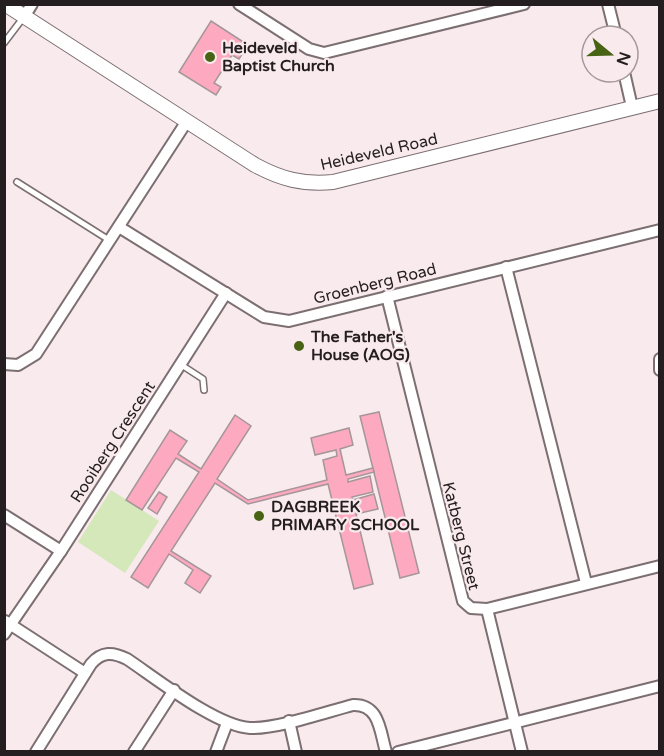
<svg xmlns="http://www.w3.org/2000/svg" width="664" height="756" viewBox="0 0 664 756" font-family="'Varela Round',sans-serif">
	<rect width="100%" height="100%" fill="#f9eaed"/>
	<path fill="#d4e8ba" d="M111,490L159,521L125,573L78,542Z"/>
	<g fill="#fdaac0" stroke="#a49699" stroke-width="1.5">
		<path d="M211,21L248,45L239,59L232,55L214,83L221,87L216,95L179,72Z"/>
		<path d="M379,412L419,573L400,578L360,416Z"/>
		<path d="M235,415L251,426L217,479L248,500L327,480L323,460L337,456L336,450L315,455L311,438L349,428L353,445L340,449L346,475L373,468L374,472L348,479V482L370,476L373,492L352,497L353,500L374,494L378,509L356,514L373,584L354,589L328,484L248,504L215,483L171,551L211,576L200,593L185,583L193,570L169,554L148,588L131,577L199,472L176,458L142,510L126,500L170,430L187,441L178,454L201,469Z"/>
		<path d="M159,492L167,497L157,514L148,508Z"/>
	</g>
	<g fill="none" stroke-linecap="round" stroke-linejoin="round">
		<defs>
			<g id="service">
				<path d="M4,43L23,18"/>
				<path d="M17,182L109,240"/>
				<path d="M180,364L203,379L204,390"/>
			</g>
			<g id="minor">
				<path d="M239,4L309,49L324,53L524,4"/>
				<path d="M608,4L616,36"/>
				<path d="M24,17L32,4"/>
				<path d="M624,72L632,107"/>
				<path d="M119,227L264,317L289,321L660,230"/>
				<path d="M506,267L586,583"/>
				<path d="M387,296L463,601L471,608L487,609L660,566"/>
				<path d="M660,359V370"/>
				<path d="M4,364L18,365L36,354L187,121"/>
				<path d="M4,515L61,551L226,293"/>
				<path d="M487,609L522,752"/>
				<path d="M5,621L85,673"/>
				<path d="M4,634L61,551"/>
				<path d="M289,721L296,752"/>
				<path d="M36,752L91,664C102,651 113,652 127,659C157,679 216,726 250,728C277,729 326,712 353,705C380,704 380,732 386,752"/>
				<path d="M134,752L174,690"/>
				<path d="M216,752L227,723"/>
				<path d="M398,752L660,686"/>
			</g>
			<path id="tertiary" d="M5,4L255,165C281,179 303,185 333,182L660,101"/>
		</defs>
		<use href="#service" stroke="#7c6f72" stroke-width="8"/>
		<use href="#minor" stroke="#7c6f72" stroke-width="14"/>
		<use href="#tertiary" stroke="#7c6f72" stroke-width="16"/>
		<use href="#service" stroke="#fff" stroke-width="5"/>
		<use href="#minor" stroke="#fff" stroke-width="10"/>
		<use href="#tertiary" stroke="#fff" stroke-width="14"/>
	</g>
	<g fill="#486314" stroke="#f9eaed" stroke-width="2">
		<circle cx="210" cy="57" r="6"/>
		<circle cx="299" cy="346" r="6"/>
		<circle cx="259" cy="516" r="6"/>
	</g>
	<g text-anchor="middle" dominant-baseline="central" stroke-width="4.5" stroke-linejoin="round" paint-order="stroke">
		<g font-size="16" font-weight="bold" fill="#241e20" stroke="#f9eaed" text-anchor="start">
			<text x="222" y="48">Heideveld<tspan x="222" dy="18">Baptist Church</tspan></text>
			<text x="311" y="337">The Father's<tspan x="311" dy="18">House (AOG)</tspan></text>
			<text x="271" y="507">DAGBREEK<tspan x="271" dy="18">PRIMARY SCHOOL</tspan></text>
		</g>
		<g font-size="16" fill="#241e20" stroke="#f9eaed">
			<text transform="translate(379 152) rotate(-13)">Heideveld Road</text>
			<text transform="translate(375 284) rotate(-14)">Groenberg Road</text>
			<text transform="translate(113 442) rotate(-57)">Rooiberg Crescent</text>
			<text transform="translate(461 536) rotate(76)">Katberg Street</text>
		</g>
	</g>
	<rect width="664" height="756" fill="none" stroke="#241e20" stroke-width="12"/>
	<g transform="translate(610 54) rotate(109)"><circle r="28" fill="#f9eaed" stroke="#a4989b" stroke-width="1.5"/>
	<path d="M0-4.5L10 22L0 15L-10 22Z" fill="#486314"/>
	<text y="-9" font-size="16" font-weight="bold" text-anchor="middle" fill="#241e20">N</text>
	</g>
</svg>
